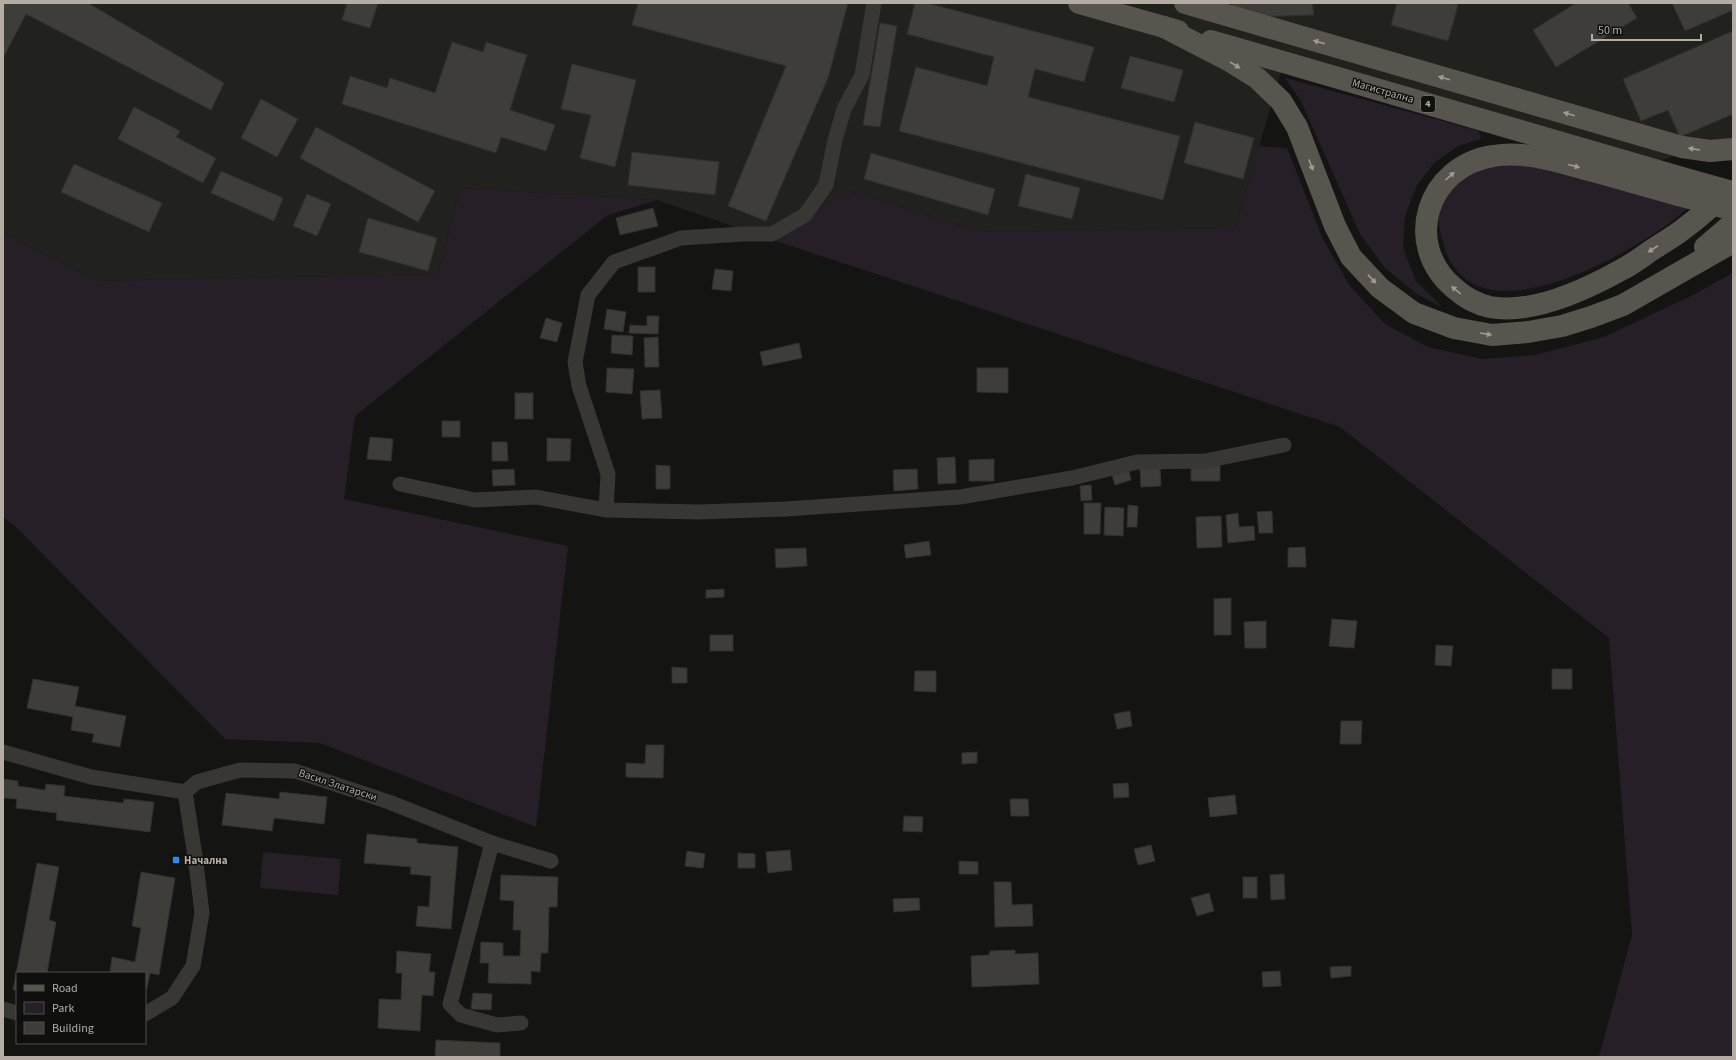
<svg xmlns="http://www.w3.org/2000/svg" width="1736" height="1060" viewBox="0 0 1736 1060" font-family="'Source Sans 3',sans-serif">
	<rect width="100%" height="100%" fill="#141412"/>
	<path fill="#21211e" d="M3,3H1733V138L1646,165L1284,62L1235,228L983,232L846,190L773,240L657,200L460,188L438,274L97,281L3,233Z"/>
	<g fill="#271f27">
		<path d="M1285,78L1479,131L1481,139L1458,146L1435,162L1417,185L1405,216L1403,248L1416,281L1442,307L1417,294L1385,268L1360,234L1301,101Z"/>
		<path d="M1259,146L1287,148L1322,237L1350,286L1385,324L1428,347L1482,359L1535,355L1604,337L1691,296L1733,273V1057H1599L1632,935L1609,638L1340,427L773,240L846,190L983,232L1235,228Z"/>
		<path d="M1532,162L1690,206C1681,213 1673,221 1664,227C1612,263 1466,344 1442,239C1439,228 1437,214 1441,203C1442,199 1446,194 1448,190C1449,187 1451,182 1454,179C1469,163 1510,164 1532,162Z"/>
		<path d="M460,188L657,200L608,215L355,416L344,499L568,546L536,827L320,743L225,739L17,528L3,517V233L97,281L438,274Z"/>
		<path d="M263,852L341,859L338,895L260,888Z"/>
	</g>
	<g fill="#3f3d39" stroke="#30302c">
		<path d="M3,3H88L224,83L211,110L26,14L3,58Z"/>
		<path d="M347,3H378L370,28L342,20Z"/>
		<path d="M638,3H848L828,78L766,221L728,206L786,66L632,25Z"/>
		<path d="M915,3H927L1094,47L1084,82L1035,69L1028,97L1180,136L1163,200L899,131L916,67L987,86L994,57L907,34Z"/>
		<path d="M1232,3H1312L1314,15L1250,17L1232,12Z"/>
		<path d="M1397,3H1451L1458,5L1448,41L1391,25Z"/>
		<path d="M1576,3H1628L1637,18L1556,67L1533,30Z"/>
		<path d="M1672,3H1733V10L1685,31Z"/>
		<path d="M880,23L897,26L880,127L863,125Z"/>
		<path d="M1733,31V114L1680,137L1668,110L1641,121L1623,79Z"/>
		<path d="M452,42L483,52L486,42L527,55L510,110L555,125L546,151L501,137L496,153L342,104L350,76L387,88L390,78L435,93Z"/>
		<path d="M1130,56L1183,70L1174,102L1121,88Z"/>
		<path d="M572,64L636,80L615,167L580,158L591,115L561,109Z"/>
		<path d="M261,99L298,119L277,157L241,138Z"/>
		<path d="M134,107L180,131L176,137L216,158L203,183L118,139Z"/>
		<path d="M1195,122L1254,138L1243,179L1184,163Z"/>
		<path d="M316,127L435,191L418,222L300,158Z"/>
		<path d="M632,152L719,162L715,195L628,185Z"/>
		<path d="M871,153L995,189L988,215L864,179Z"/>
		<path d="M74,164L162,203L149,232L61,192Z"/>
		<path d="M221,171L283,198L274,221L211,193Z"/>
		<path d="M1026,174L1080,188L1072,219L1018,206Z"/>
		<path d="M307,194L331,204L317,236L293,226Z"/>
		<path d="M653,208L658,226L620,235L616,218Z"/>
		<path d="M368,218L437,238L428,271L359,252Z"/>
		<rect x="638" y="267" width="17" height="25"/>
		<path d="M715,269L733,271L731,291L712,289Z"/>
		<path d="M607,309L626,312L623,332L604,329Z"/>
		<path d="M647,316H659L658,334L629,333L630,325L647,326Z"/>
		<path d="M546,318L562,323L557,342L540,338Z"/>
		<path d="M612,335L633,336L632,355L611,353Z"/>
		<path d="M658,337L659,367H645L644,338Z"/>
		<path d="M799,343L802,358L763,366L760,352Z"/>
		<path d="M607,368L634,369L632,394L606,392Z"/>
		<path d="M977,368H1008V393L977,392Z"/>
		<path d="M660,390L662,418L642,419L640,391Z"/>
		<rect x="515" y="393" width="18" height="26"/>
		<rect x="442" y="421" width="18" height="16"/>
		<path d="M370,437L393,439L391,461L367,459Z"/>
		<path d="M547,438L571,439L570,461H547Z"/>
		<path d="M492,442H507L508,461H492Z"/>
		<path d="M955,457L956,483L938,484L937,458Z"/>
		<path d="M994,459V481H969V460Z"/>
		<path d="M1220,464V481H1191V465Z"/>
		<path d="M656,465L670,466V489H656Z"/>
		<path d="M1160,467L1161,486L1141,487L1140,468Z"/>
		<path d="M514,469L515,485L493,486L492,470Z"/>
		<path d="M917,469L918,489L894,491L893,470Z"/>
		<path d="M1129,470L1131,480L1115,485L1112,475Z"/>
		<path d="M1091,485L1092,500L1081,501L1080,486Z"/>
		<path d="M1084,503H1101L1100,534H1084Z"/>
		<path d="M1128,505L1138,506L1137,527H1127Z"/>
		<path d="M1105,507L1124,508L1123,536L1104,535Z"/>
		<path d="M1272,511L1273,533H1259L1257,512Z"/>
		<path d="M1238,513L1239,527L1254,526L1255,540L1228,543L1226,515Z"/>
		<path d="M1221,516L1222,547L1197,548L1196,517Z"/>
		<path d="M929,541L931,555L906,558L904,545Z"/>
		<path d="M1305,547L1306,567H1288V548Z"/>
		<path d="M806,548L807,566L776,568L775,549Z"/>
		<path d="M724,589V597L706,598V590Z"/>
		<path d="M1231,598V635H1214V599Z"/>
		<path d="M1332,619L1357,621L1354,648L1329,646Z"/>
		<path d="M1266,621V648H1245L1244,622Z"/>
		<rect x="710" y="635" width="23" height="16"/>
		<path d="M1436,645L1453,646L1451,666L1435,665Z"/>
		<path d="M672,667L687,668V683H672Z"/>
		<rect x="1552" y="669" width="20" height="20"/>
		<path d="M915,671H936V692L914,691Z"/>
		<path d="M33,679L79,687L75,706L126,716L120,747L92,742L94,734L71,730L73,717L27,708Z"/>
		<path d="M1130,711L1132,726L1117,729L1114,714Z"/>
		<path d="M1341,721H1362L1361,744H1340Z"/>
		<path d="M646,745H664L663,778L626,777V763L645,764Z"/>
		<path d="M977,752V763L962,764V753Z"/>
		<path d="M3,779L18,781V786L45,790L46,784L65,786L64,796L123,803L124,799L154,802L150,832L56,820L57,813L16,808L17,799L3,798Z"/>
		<path d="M1128,783L1129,797L1114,798L1113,784Z"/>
		<path d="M280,792L327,797L324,824L274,818L272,831L222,825L226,793L279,799Z"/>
		<path d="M1235,795L1237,814L1210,817L1208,798Z"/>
		<path d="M1010,799H1028L1029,816H1011Z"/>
		<path d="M904,816L923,817L922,832L903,831Z"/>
		<path d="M367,834L417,839V843L458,847L451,929L416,926L418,906L429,907L431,876L410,874L411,867L364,863Z"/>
		<path d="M1151,845L1155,861L1138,865L1134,849Z"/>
		<path d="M790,850L792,870L768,873L766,852Z"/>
		<path d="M687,851L705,854L703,868L685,866Z"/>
		<path d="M738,853L755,854V868H738Z"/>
		<path d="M959,861L978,862V874H959Z"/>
		<path d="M37,863L59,867L49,920L56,922L47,973H17V990H13Z"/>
		<path d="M141,872L175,878L159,975L150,973L147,988L145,987V973H110L112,957L135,962L141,928L132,926Z"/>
		<path d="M1284,874L1285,899L1271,900L1270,875Z"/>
		<path d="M501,875L558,877L557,907H549L548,953H541L540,972L531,971V984L488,983L489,963H480L481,942L503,943V956H520L521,930H513L514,901L500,900Z"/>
		<rect x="1243" y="877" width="14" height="21"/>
		<path d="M994,882H1011L1012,905L1032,904L1033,926L995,927Z"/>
		<path d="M1209,893L1214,911L1197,916L1191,898Z"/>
		<path d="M919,898L920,910L894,912L893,899Z"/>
		<path d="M1015,950V954L1038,953L1039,984L972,987L971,956L989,955L990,951Z"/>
		<path d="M397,951L431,954L429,972H435L433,996L422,995L420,1031L378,1028L379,999L401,1000L402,973H396Z"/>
		<path d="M1351,966V976L1331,978L1330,967Z"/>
		<path d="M1280,971L1281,986L1263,987L1262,972Z"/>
		<path d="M473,993L492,994L491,1010L471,1009Z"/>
		<path d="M436,1040L500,1043V1057H435Z"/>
	</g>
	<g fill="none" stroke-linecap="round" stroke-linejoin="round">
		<g stroke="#393733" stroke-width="15">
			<path d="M400,484L475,500L536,497L606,510L699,512L786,509L960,497L1072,478L1137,462L1205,461L1284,445"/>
			<path d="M606,510L608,474L579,386L575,362L588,295L614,262L681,238L743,234H772L805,215L826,185L835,140L844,109L862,75L874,3"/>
			<path d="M3,752L91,777L185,792L197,782L240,770L295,771L389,802L492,843L551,861"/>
			<path d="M492,843L450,1004L461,1015L497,1025L521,1023"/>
			<path d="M3,1009L17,1013"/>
			<path d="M145,1014L172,998L193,966L202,913L195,856L185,792"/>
		</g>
		<g stroke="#58554f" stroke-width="22">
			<path d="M1079,3L1178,31"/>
			<path d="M1185,3L1682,147L1710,151L1733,149"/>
			<path d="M1164,27L1228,60L1257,78L1281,101L1297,127L1335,226L1351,257L1380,288L1414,313L1454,328L1492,335L1528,332L1562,326L1591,317L1623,305L1733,242"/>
			<path d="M1211,41L1693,181"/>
			<path d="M1678,195C1650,187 1622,179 1593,171C1561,163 1527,150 1493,156C1427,166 1402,244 1454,288C1464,297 1476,304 1490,307C1532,315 1585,290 1621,270C1633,264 1644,255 1655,248C1665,241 1677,235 1686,227C1700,217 1712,205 1725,194"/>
			<path d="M1705,247L1733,223"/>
		</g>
		<g stroke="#58554f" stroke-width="22">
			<path d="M1693,181L1733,192"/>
			<path d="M1678,195L1733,210"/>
		</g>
	</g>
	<defs><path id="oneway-solid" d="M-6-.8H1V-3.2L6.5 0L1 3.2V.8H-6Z"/></defs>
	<g fill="#a29b93">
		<use href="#oneway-solid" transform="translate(1319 42) rotate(-164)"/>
		<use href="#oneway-solid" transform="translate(1235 65) rotate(32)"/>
		<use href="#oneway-solid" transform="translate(1444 78) rotate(-164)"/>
		<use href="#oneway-solid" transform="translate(1569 114) rotate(-164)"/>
		<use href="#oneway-solid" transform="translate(1694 149) rotate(-171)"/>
		<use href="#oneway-solid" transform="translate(1311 165) rotate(69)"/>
		<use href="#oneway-solid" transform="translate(1574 166) rotate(15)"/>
		<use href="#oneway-solid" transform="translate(1450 176) rotate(-42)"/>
		<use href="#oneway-solid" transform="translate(1653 249) rotate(147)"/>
		<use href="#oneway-solid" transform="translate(1372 279) rotate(47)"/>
		<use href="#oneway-solid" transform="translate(1456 290) rotate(-140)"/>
		<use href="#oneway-solid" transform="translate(1486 334) rotate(9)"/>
	</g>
	<rect fill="#2c8af3" stroke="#0f0f0d" stroke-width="1.5" x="172" y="856" width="8" height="8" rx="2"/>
	<g text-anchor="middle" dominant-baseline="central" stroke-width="3" stroke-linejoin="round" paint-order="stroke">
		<rect fill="#0f0f0d" stroke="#837e77" stroke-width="1" x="1421" y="96" width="14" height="16" rx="3"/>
		<g font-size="10" font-weight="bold" fill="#b5ada4">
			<text x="1428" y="104">4</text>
		</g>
		<g font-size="11" fill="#b5ada4" stroke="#0f0f0d">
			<text transform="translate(1383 91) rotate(16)">Магистрална</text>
			<text transform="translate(338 785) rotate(18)">Васил Златарски</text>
		</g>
		<g font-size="11" font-weight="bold" fill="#b5ada4" stroke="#0f0f0d" text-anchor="start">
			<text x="184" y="860">Начална</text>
		</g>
	</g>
	<rect width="1736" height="1060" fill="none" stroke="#b5ada4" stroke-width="8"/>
	<rect x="16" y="972" width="130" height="72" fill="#0f0f0d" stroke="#514e49"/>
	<rect x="24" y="985" width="20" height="6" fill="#58554f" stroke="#514e49"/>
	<text x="52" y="992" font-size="12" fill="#b5ada4">Road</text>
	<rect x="24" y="1002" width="20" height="12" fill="#271f27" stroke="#514e49"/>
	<text x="52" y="1012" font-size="12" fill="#b5ada4">Park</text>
	<rect x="24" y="1022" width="20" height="12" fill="#3f3d39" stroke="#514e49"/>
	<text x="52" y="1032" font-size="12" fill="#b5ada4">Building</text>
	<path d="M1592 34v6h109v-6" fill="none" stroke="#b5ada4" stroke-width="2"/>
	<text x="1598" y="34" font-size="12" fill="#b5ada4" stroke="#0f0f0d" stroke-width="3" paint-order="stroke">50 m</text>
</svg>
